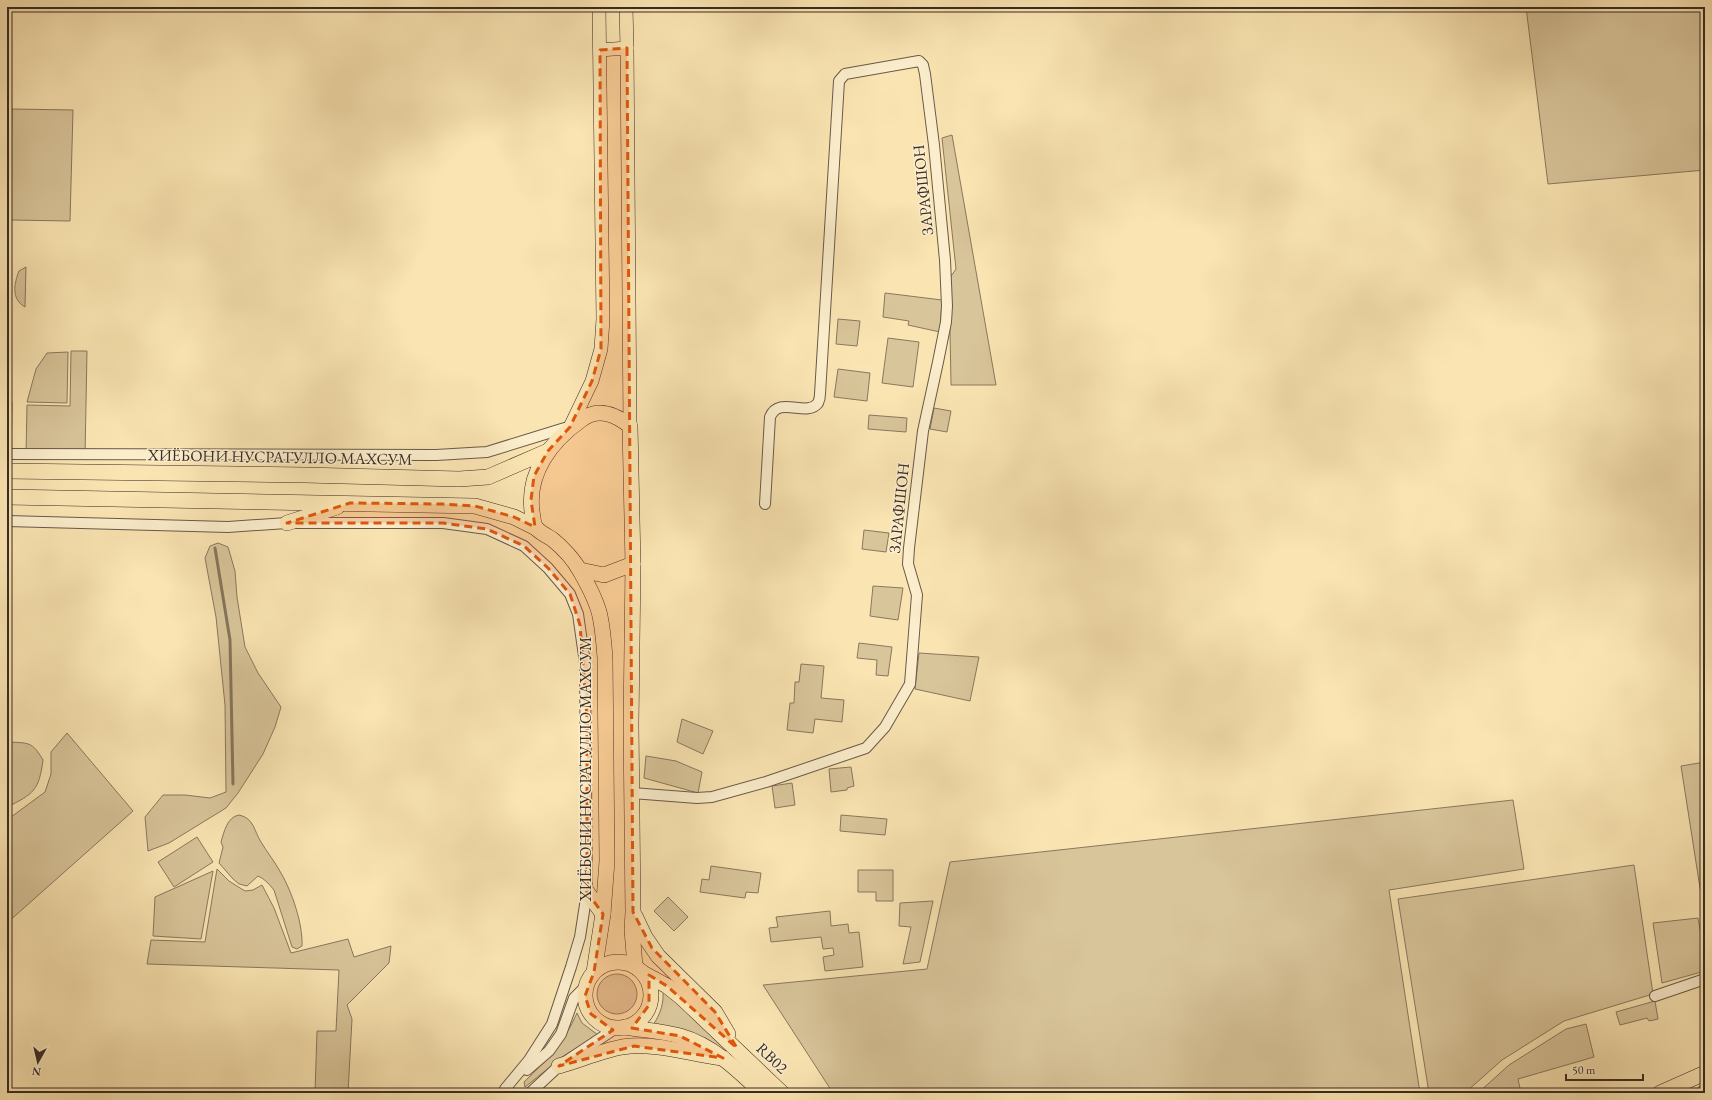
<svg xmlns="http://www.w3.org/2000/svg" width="1712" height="1100" viewBox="0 0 1712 1100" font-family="'EB Garamond',serif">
	<rect width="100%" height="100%" fill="#fae5b2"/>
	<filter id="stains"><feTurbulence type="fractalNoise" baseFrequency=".005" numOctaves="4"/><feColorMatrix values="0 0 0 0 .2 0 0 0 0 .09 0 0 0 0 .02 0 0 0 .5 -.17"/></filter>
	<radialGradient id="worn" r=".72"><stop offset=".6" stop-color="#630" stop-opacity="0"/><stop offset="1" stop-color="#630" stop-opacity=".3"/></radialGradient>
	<g fill="#d9c59a" stroke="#887860">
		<path d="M1526,7H1705V170L1548,184Z"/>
		<path d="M12,109L73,110L70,221L10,220Z"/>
		<path d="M952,135L996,385H951L949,279L956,269L942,138Z"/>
		<path d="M26,267L25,307C11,299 14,284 19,271Z"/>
		<path d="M885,293L942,300L940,332L908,325L909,321L883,317Z"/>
		<path d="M838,319L860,321L857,346L836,344Z"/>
		<path d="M888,338L919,342L913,387L882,383Z"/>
		<path d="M71,351H87L85,456L26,454L27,405L70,406Z"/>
		<path d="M68,352L67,403L27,402L36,369L47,353Z"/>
		<path d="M838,369L870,373L867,401L834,397Z"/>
		<path d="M7,402H12L11,454H7Z"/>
		<path d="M934,408L951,411L947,432L930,429Z"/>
		<path d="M869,415L907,418L906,432L868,429Z"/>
		<path d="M864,530L889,533L886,552L862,549Z"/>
		<path d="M218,543L228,547L235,571L237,597L245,647L258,673L281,707L275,727L263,754L238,793L226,808L169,843L148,851L145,817L163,795H185L210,798L226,792L225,705L216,617L205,558L210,546Z"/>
		<path d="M873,586L903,588L898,620L870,616Z"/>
		<path d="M859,643L892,647L888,676L876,675L877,660L857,658Z"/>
		<path d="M919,653L979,657L970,701L915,689Z"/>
		<path d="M801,664L824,666L821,698L844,700L842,722L815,719L813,733L787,730L790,703H794L795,682H799Z"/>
		<path d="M682,719L713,731L703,754L677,742Z"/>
		<path d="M67,733L133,811L7,923V820L45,792L51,774V752Z"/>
		<path d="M7,742C28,743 32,741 43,760C39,790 34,794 7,807Z"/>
		<path d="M646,756L676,761L702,772L698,793L644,778Z"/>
		<path d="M1705,762V920L1681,766Z"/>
		<path d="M851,767L854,786L847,788V790L831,792L829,769Z"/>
		<path d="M792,783L795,805L775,808L772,786Z"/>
		<path d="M1513,800L1524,869L1389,890L1420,1093H833L763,985L927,969L950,862Z"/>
		<path d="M239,815C254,818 254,831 261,842C267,852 275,862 281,873C292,892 303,924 302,946L297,949L292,947L274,890C269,884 265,879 258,876L247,886L239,884L233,879L219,863L223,847L221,842C224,832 227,817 239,815Z"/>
		<path d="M841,815L887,819L885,835L840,831Z"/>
		<path d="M197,837L213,862L174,887L158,862Z"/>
		<path d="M1634,865L1653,994L1564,1021L1502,1060L1466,1092L1429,1093L1398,899Z"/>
		<path d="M711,866L761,873L758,893L746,892L745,898L700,892L702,879L709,880Z"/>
		<path d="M217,869L229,881L245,891L253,890L262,885L274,908L291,953L348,939L354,957L391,946L389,963L347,1005L352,1019L348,1093H315L317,1031H336L339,970L147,964L151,940L205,942Z"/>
		<path d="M858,870H893V901H876V892H858Z"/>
		<path d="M213,871L201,939L153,936L155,897Z"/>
		<path d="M668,897L688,917L674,931L654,911Z"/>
		<path d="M933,901L920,962L903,964L911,927L899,926L900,903Z"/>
		<path d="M830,911L831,926L848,924L849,933L859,932L863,967L825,971L823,957L834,955L833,948L823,949L821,937L771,942L769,928L778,927L776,917Z"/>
		<path d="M1698,918L1705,956V971L1662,983L1653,923Z"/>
		<circle cx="617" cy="994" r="20"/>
		<path d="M663,988L738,1061L711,1042L690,1032L653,1025C661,1013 664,1003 663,988Z"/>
		<path d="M1655,1001L1658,1019L1649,1021L1647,1018L1620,1025L1616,1012Z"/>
		<path d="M577,1013L582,1023L598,1035L565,1055L525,1087L524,1082C547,1060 564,1043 577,1013Z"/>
		<path d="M1586,1024L1594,1057L1518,1079L1521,1093H1478L1509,1065L1566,1029Z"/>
	</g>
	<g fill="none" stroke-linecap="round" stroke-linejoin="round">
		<path stroke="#85755d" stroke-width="3" d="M215,548L230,640L233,784"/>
		<defs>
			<g id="minor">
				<path d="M7,454L436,455L487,452L568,427"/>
				<path d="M7,521L228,527L287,523H443L487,529L524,546L548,568L570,594L578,614L585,663L587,892L580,937L571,967L552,1024L529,1060L505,1089"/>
				<path d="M632,793L697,798L712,797L766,782L866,748L885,727L910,684L917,595L908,564L909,548L923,431L938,362L946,322L947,306L945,260L934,145L925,74L923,65L919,61L845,74L839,81L820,394C820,397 819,401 818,403C807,418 779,395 770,417L765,504"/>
				<path d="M1655,996L1705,979"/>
				<path d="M527,1070L549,1051L561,1034L574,998L585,987"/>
				<path d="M530,1093L559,1066L616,1028"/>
			</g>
			<g id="major">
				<path d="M626,7L627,48L630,426"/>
				<path d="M600,50L627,48"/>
				<path d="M570,427L592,381L601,349L603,319L599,7"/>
			</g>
			<g id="highway">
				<path d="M7,471L305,475L459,479L488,477L548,451"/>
				<path d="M7,497L475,506L514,517L536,528"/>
				<path d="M287,523L337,507"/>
				<path d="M580,570L604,575L633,564"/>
				<path d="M587,892L603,914"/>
				<path d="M635,916L645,937L658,956L715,1012L728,1034"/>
				<circle cx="618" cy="995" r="33"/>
				<path d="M594,972L603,914L607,861L605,658C604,644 603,630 600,616C597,602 587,583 580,571C574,560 562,547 552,539C547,536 541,533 537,529C533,525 533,517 532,511C527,473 551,441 581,420C598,407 615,414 630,426L633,564L631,724L633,912L632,930L635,966"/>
				<path d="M643,973L667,986L681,997L782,1093"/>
				<path d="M625,1027C643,1030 662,1031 680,1036C712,1045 738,1070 762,1093"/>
				<path d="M559,1066C580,1060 601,1051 622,1047C655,1042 690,1054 723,1058"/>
				<path d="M1660,1093L1705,1073"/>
				<path d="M1704,1093L1705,1092"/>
			</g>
		</defs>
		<use href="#minor" stroke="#685a48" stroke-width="12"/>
		<use href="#major" stroke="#382b25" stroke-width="14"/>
		<use href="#highway" stroke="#382b25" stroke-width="16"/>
		<use href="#minor" stroke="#fceecd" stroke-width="10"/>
		<use href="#major" stroke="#fae5b2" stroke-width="13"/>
		<use href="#highway" stroke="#fae5b2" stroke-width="15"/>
	</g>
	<path fill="#df570d" fill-opacity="0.2" stroke="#df570d" stroke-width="3" stroke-dasharray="8 5" stroke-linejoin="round" d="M627,48L633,912L652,948L715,1012L737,1048L667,986L649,975V1005L632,1028L680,1036L723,1058L634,1046L559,1066L613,1030L591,1014L585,996L594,972L603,914L587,892V718L580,625L570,594L548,568L524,546L487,529L443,523H287L350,503L442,504L475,506L514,517L535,527L531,500L534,476L548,451L570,427L592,381L601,349L600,50Z"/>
	<g text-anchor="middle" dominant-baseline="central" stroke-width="3" stroke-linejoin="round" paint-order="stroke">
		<g font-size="16" fill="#382b25" stroke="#fceecd">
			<text transform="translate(923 190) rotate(-96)">ЗАРАФШОН</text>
			<text transform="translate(280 457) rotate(1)">ХИЁБОНИ НУСРАТУЛЛО МАХСУМ</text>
			<text transform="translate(899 508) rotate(-84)">ЗАРАФШОН</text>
			<text transform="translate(585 769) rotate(-90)">ХИЁБОНИ НУСРАТУЛЛО МАХСУМ</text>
			<text transform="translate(772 1058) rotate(44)">RB02</text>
		</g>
	</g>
	<rect width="1712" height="1100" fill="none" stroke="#fae5b2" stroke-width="24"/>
	<rect x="8" y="8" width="1696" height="1084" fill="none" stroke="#382b25" stroke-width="2"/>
	<rect x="12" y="12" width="1688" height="1076" fill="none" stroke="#382b25"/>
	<g transform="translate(38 1062) rotate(188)" stroke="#fceecd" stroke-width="3" paint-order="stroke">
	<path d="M0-3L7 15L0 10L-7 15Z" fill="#382b25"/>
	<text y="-6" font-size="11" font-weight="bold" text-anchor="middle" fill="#382b25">N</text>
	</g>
	<path d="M1566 1074v6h77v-6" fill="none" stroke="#382b25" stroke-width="2"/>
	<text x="1572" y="1074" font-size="12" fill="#382b25" stroke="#fceecd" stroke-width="3" paint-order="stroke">50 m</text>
	<rect width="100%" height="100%" filter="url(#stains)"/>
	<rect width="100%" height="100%" fill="url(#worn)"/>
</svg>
